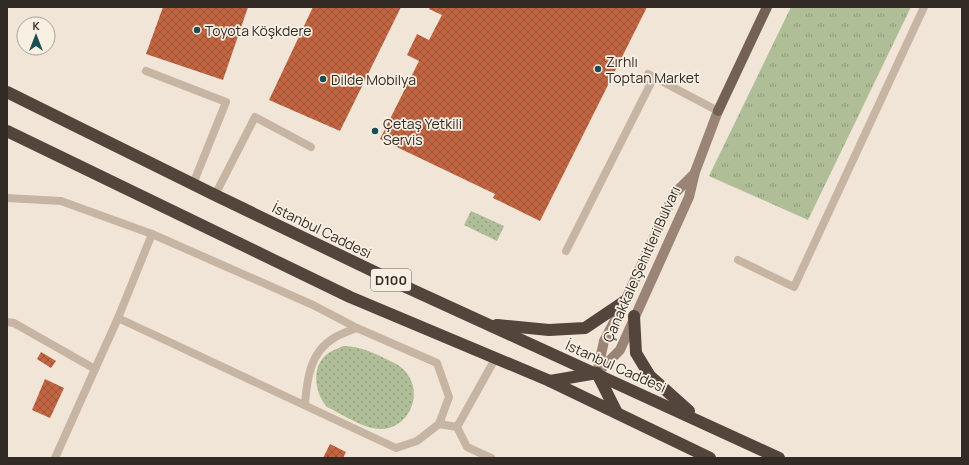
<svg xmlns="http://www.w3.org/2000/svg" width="969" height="465" viewBox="0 0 969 465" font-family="Manrope,sans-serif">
	<defs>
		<pattern id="grass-dots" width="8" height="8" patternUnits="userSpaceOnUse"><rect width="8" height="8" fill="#b0be98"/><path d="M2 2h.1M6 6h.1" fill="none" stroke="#909b7c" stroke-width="1.8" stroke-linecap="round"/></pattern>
		<pattern id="park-tufts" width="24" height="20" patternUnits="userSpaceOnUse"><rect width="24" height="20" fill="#b0be98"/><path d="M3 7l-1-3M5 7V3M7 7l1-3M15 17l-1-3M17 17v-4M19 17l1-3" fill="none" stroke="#909b7c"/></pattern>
		<pattern id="building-cross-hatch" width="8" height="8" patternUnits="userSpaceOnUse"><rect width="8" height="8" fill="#c26542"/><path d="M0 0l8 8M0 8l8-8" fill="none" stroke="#9e5337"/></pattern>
	</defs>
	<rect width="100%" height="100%" fill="#f0e5d7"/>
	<g fill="url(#grass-dots)">
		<path d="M471,211L504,226L497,241L464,225Z"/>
		<path d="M343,346C356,346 367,350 378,355C387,360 398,363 405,371C427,396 405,436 372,428C358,425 340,413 327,407C316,395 311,370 324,357C329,351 337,349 343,346Z"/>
	</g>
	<path fill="url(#park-tufts)" d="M791,7H911L808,220L709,176Z"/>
	<g fill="url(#building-cross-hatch)">
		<path d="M163,7H248L223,80L146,54Z"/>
		<path d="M313,7H401L340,131L269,100Z"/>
		<path d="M430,7H647L540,221L493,198L495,194L380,139L419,61L407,55L417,34L429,40L442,15L429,9Z"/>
		<path d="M41,352L56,361L51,368L37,359Z"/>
		<path d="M45,379L64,388L50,418L32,410Z"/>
		<path d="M330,444L346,452L343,458H323Z"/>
	</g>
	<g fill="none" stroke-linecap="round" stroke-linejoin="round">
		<g stroke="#c7b5a4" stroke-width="8">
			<path d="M146,71L226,102L193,184"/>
			<path d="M648,74L718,111"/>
			<path d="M215,195L255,117L311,147"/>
			<path d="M7,198L61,201L152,234L313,305L357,328"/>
			<path d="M566,251L654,77"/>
			<path d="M738,260L794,287L924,7"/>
			<path d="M118,318L396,448L417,441L439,424L449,397L437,363L357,328C349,331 340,334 334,338C310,352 307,379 305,404"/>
			<path d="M7,322L14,323L95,369"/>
			<path d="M439,424L457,427"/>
			<path d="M55,458L118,318L152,234"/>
			<path d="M491,458L467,447L457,427L495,359"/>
		</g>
		<g stroke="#9a8475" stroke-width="10">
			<path d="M597,373L620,350L689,197L695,172L718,111"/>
			<path d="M597,373L604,341L625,301L674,194L694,174"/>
		</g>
		<path stroke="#746156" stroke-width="10" d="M718,111L767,7"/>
		<g stroke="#53443c" stroke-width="12">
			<path d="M7,92L215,195L406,287L779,458"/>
			<path d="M7,131L350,297L550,381L710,458"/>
			<path d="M634,316L636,353L650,376L689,411"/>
			<path d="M497,325L549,330L585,328L625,301"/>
			<path d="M550,381L597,373L617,413"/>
		</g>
	</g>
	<g fill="#1c4d52" stroke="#f8efe3" stroke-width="1.5">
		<circle cx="197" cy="30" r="4"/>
		<circle cx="598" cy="69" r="4"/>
		<circle cx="323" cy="79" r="4"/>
		<circle cx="375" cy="131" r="4"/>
	</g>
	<g text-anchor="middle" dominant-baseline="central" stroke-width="3.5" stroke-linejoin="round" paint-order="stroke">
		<rect fill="#f8efe3" stroke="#6d655e" stroke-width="1" x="371" y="269" width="40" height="22" rx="3"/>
		<g font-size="13" font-weight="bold" fill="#322a25">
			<text x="391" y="280">D100</text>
		</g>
		<g font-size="14" fill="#322a25" stroke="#f8efe3" text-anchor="start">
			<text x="205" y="30">Toyota Köşkdere</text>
			<text x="606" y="61">Zırhlı<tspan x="606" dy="16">Toptan Market</tspan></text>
			<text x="331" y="79">Dilde Mobilya</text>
			<text x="383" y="123">Çetaş Yetkili<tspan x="383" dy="16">Servis</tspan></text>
		</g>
		<g font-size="14" fill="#322a25" stroke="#f8efe3">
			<text transform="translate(322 230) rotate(26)">İstanbul Caddesi</text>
			<text transform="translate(641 264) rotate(-66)">Çanakkale Şehitleri Bulvarı</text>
			<text transform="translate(616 366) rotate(24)">İstanbul Caddesi</text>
		</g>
	</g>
	<rect width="969" height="465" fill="none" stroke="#322a25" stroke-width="16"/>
	<g transform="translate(36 36)"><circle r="19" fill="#f8efe3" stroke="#a9a097"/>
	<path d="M0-3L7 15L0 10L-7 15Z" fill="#1c4d52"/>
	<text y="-6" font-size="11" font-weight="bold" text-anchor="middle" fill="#322a25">K</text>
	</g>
</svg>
